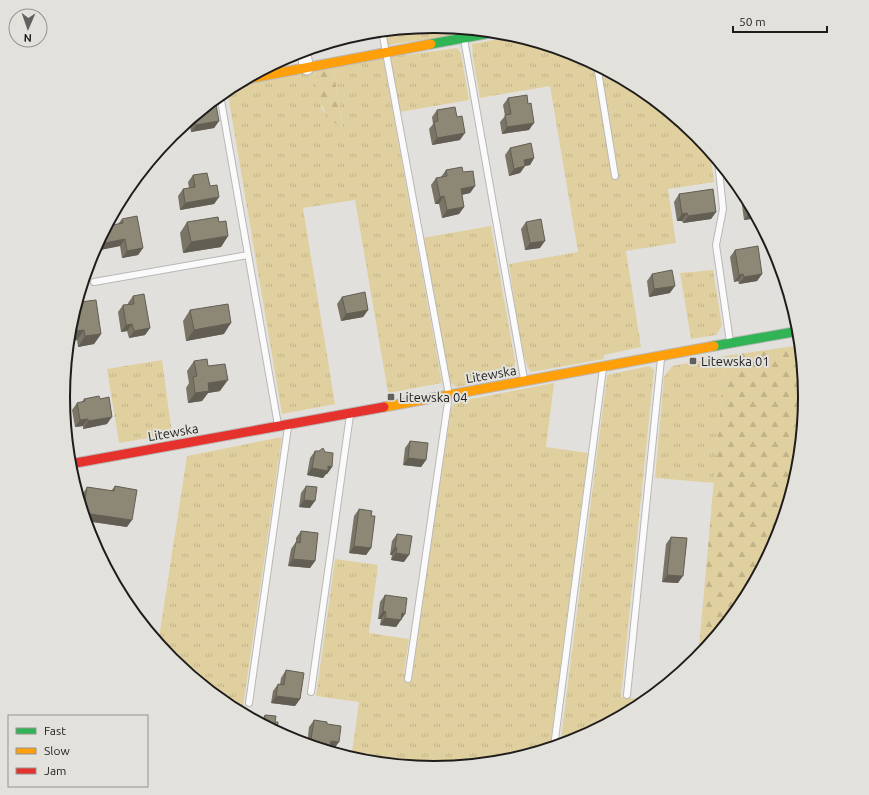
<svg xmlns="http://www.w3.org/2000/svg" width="869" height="795" viewBox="0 0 869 795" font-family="Ubuntu,sans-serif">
	<defs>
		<pattern id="grass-tufts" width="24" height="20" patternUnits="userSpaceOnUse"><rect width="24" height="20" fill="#e1d09f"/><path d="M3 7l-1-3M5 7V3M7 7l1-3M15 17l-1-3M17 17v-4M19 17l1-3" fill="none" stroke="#c1b288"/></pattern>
		<pattern id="forest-firs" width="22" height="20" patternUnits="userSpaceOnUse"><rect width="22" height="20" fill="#e1d09f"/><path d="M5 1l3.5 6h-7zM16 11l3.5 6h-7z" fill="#c1b288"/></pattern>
	</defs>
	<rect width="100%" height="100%" fill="#e1e0dd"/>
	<g fill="url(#grass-tufts)">
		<path d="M435,26L481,31L388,45L385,31Z"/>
		<path d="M516,36L577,54L641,89L697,135L710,150L714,182L668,189L676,243L626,251L641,347L604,355V359L531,372C521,363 512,282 509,264L578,252L550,86L480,98L473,58L472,44Z"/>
		<path d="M457,48L461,53L469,100L400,112L390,57Z"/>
		<path d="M383,58L442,383L388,393L355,200L303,208L335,404L282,414L227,89L234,86L314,72L322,110L343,128L333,67Z"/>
		<path d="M723,166L734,179L725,181Z"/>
		<path d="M491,226L515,361L514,372L512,376L456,387L449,382L422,238Z"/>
		<path d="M713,270L722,326L716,335L691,339L680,273Z"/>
		<path d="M725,356L714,483L655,478L664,377L672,366Z"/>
		<path d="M162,360L172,434L119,443L107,369Z"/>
		<path d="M649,366L654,370L621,697L649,700L641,707L576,741L560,746L607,375Z"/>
		<path d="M554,383L546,447L588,453L550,749L507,762L434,769L362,762L351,759L359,702L316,696L335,559L378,565L369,633L409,639L404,673L412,674L451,408L455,402Z"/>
		<path d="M282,437L243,707L242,714C212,698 179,670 158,644L187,456Z"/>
	</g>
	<g fill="url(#forest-firs)">
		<path d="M333,67L343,129C319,113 319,99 314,72Z"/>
		<path d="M801,345L806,398L799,470L778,540L743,604L698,659L725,356Z"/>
	</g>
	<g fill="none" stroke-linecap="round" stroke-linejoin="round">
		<defs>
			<g id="lane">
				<path d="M382,31L449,395L408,679"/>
				<path d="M464,39L524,379"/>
				<path d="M597,65L615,176"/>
				<path d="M220,95L278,425"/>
				<path d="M718,160L723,209L716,245L730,342"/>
				<path d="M94,282L248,255"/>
				<path d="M72,478L74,465"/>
				<path d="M311,692L350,415"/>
				<path d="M627,695L661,359"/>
				<path d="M249,703L288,427"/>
				<path d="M554,747L603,368"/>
			</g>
			<path id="street" d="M303,51L307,68"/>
			<g id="fast">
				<path d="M431,44L496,32"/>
				<path d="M714,346L799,331"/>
			</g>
			<g id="slow">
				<path d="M247,79L431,44"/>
				<path d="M384,407L714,346"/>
			</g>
			<path id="jam" d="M70,464L384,407"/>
		</defs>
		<use href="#lane" stroke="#b9b8b6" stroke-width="8"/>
		<use href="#street" stroke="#b9b8b6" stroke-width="15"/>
		<use href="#fast" stroke="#b9b8b6" stroke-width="11"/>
		<use href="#slow" stroke="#b9b8b6" stroke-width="11"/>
		<use href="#jam" stroke="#b9b8b6" stroke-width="11"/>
		<use href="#lane" stroke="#fafafa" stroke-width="6"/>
		<use href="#street" stroke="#fafafa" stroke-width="13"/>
		<use href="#fast" stroke="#30b455" stroke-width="9"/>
		<use href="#slow" stroke="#ff9f0a" stroke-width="9"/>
		<use href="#jam" stroke="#e5322d" stroke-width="9"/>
	</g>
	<g fill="#797465">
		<path d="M508,98L529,130L502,134L500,122L505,116L503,105Z"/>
		<path d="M206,106L219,121L214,128L191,132L189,120Z"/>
		<path d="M437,110L460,140L432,145L429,129L433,124L432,117Z"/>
		<path d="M510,148L534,158L530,165L525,166L520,173L509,176L505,155Z"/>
		<path d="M446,170L463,172L475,186L470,193L462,195L464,207L459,214L442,218L439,204H435L431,185L436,178L441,177Z"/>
		<path d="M193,175L210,186L219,197L214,204L180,210L178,196L183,189L189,188L188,182Z"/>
		<path d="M744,193L758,218L744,220L741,198Z"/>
		<path d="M679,194L716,212L711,219L683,223L682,221H677L674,202Z"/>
		<path d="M122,219L143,248L138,255L122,258L120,246L100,250L99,242L107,226L118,224Z"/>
		<path d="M187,222H219L228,236L221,247L183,253L180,233Z"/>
		<path d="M526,222L540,248L525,250L521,229Z"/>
		<path d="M735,250L762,274L757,281L739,284L738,281L734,282L730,257Z"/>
		<path d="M652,274L670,293L649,297L647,281Z"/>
		<path d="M133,296L150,328L145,335L129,338L127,331L121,332L118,312L123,305H128V303Z"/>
		<path d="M342,297L368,310L363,317L341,321L337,304Z"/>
		<path d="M80,302L101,334L94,344L78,347L77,340L70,342L69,336L70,325L75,308Z"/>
		<path d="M190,310L224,334L186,341L183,321Z"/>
		<path d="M194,361L208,366L220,391L208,393L202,401L188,403L186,388L189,383L187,371Z"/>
		<path d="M84,399L107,424L83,429V426L75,427L72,410L77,403L82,402Z"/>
		<path d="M410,441L426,460L421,467L403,465L405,448Z"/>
		<path d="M315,451L332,467L327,474H326L323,478L307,475L310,458Z"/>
		<path d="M115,486L127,527L86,521L81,504L82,495L87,487L111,491Z"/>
		<path d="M306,486L310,508L299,507L301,493Z"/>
		<path d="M359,509L371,516V548L366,555L349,553L354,516Z"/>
		<path d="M301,531L315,561L310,568L288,566L291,549L296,542V538Z"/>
		<path d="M397,534L404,562L391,560L392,555H390L392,541Z"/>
		<path d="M671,537L678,583L662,582L666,544Z"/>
		<path d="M385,595L405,614L396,627L380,625L381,619H378L380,602Z"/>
		<path d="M286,670L300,699L295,706L271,703L273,691L278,684H280L281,678Z"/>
		<path d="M265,715L275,722L277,732L260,723V722Z"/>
		<path d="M314,720L327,724L334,749L330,748L328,752L307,745L309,727Z"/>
	</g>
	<g fill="#635e53">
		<path d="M339,40L337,43L319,47V46Z"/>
		<path d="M219,121L214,128L191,132L196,125Z"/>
		<path d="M534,123L529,130L502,134L507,127Z"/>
		<path d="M465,133L460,140L432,145L437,138Z"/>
		<path d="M534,158L530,165L519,167L524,160Z"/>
		<path d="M525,166L520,173L509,176L514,169Z"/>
		<path d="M475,186L470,193L456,196L461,189Z"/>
		<path d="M444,196L439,204H435L440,197Z"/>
		<path d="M219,197L214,204L180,210L185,203Z"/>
		<path d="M464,207L459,214L442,218L447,210Z"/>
		<path d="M716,212L711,219L683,223L688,216Z"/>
		<path d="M755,212L758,218L744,220L749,213Z"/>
		<path d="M687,213L682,221H677L682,214Z"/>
		<path d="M228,236L221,247L183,253L191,242Z"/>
		<path d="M125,239L120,246L100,250L105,243Z"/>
		<path d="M545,241L540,248L525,250L530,243Z"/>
		<path d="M143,248L138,255L122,258L127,251Z"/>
		<path d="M743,274L738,281L734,282L739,275Z"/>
		<path d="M762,274L757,281L739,284L744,277Z"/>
		<path d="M675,286L670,293L649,297L654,289Z"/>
		<path d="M368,310L363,317L341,321L346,314Z"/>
		<path d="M231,323L224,334L186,341L194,330Z"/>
		<path d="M132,324L127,331L121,332L126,325Z"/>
		<path d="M150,328L145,335L129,338L134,331Z"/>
		<path d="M84,330L77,340L70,342L77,331Z"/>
		<path d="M101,334L94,344L78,347L85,336Z"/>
		<path d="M228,380L220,391L208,393L202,401L188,403L195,393L208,383Z"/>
		<path d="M112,417L107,424L83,429L88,421Z"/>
		<path d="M88,419L83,426L75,427L80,420Z"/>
		<path d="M408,458L426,460L421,467L403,465Z"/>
		<path d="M328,466L332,467L327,474H326L323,478L307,475L312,468Z"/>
		<path d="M304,500L315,501L310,508L299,507Z"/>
		<path d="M83,513L132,520L127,527L86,521Z"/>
		<path d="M354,546L371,548L366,555L349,553Z"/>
		<path d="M395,547L397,548L392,555H390Z"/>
		<path d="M396,553L409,555L404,562L391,560Z"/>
		<path d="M293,559L315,561L310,568L288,566Z"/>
		<path d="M667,575L683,576L678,583L662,582Z"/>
		<path d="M383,611L386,612L381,619H378Z"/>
		<path d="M402,613L405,614L396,627L380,625L385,618Z"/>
		<path d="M276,696L300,699L295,706L271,703Z"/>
		<path d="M331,741L339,742L334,749L326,748Z"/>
		<path d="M315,748L329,750L328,752Z"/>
	</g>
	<g fill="#8d8776" stroke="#635e53">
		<path d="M527,95L528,104L531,103L534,123L507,127L505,115L511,114L508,98Z"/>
		<path d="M216,105L219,121L196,125L195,116L206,106Z"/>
		<path d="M455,107L457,117L462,116L465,133L437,138L434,122L438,121L437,110Z"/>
		<path d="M531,143L534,158L524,160L525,166L514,169L510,148Z"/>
		<path d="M462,167L463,172L473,171L475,186L461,189L464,207L447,210L444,196L440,197L436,178L447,176L446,170Z"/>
		<path d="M207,173L210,186L217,185L219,197L185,203L183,189L195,187L193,175Z"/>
		<path d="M713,189L716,212L688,216L687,213L682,214L679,194Z"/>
		<path d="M746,197L755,212L749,213Z"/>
		<path d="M137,216L143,248L127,251L125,239L105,243L103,233L107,226L123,223L122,219Z"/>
		<path d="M218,217L219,222L226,221L228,236L191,242L187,222Z"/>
		<path d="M541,219L545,241L530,243L526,222Z"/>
		<path d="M758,246L762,274L744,277L743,274L739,275L735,250Z"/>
		<path d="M672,270L675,286L654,289L652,274Z"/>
		<path d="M365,292L368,310L346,314L342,297Z"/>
		<path d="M144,294L150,328L134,331L132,324L126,325L123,305L134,304L133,296Z"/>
		<path d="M96,300L101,334L85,336L84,330L77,331L74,311L75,309L80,308V302Z"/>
		<path d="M228,304L231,323L194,330L190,310Z"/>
		<path d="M207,359L208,366L225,364L228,380L208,383L209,391L195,393L193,377L197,376L194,361Z"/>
		<path d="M99,396L100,399L109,397L112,417L88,421V419L80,420L77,403L85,401L84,399Z"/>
		<path d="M410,441L428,443L426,460L408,458Z"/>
		<path d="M323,448L325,452L333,453L332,467L328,466V471L312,468L315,451H319Z"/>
		<path d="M115,486L137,490L132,520L83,513L87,487L114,491Z"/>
		<path d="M306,486L317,487L315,501L304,500Z"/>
		<path d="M359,509L372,511L371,516H375L371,548L354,546Z"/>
		<path d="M301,531L318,533L315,561L293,559L296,542L300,543Z"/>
		<path d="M397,534L412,536L409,555L396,553L397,548L395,547Z"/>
		<path d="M671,537L687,538L683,576L667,575Z"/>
		<path d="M385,595L407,598L405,614L402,613L401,620L385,618L386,612L383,611Z"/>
		<path d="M286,670L304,673L300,699L276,696L278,684L284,685Z"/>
		<path d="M265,715L276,716L275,722H278L277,732L264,725Z"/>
		<path d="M314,720L327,722V724L341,726L339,742L331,741L329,750L315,748L310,746Z"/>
	</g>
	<g fill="#626160" stroke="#e2e1dc" stroke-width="1.5">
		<rect x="689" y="357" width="8" height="8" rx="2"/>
		<rect x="387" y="393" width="8" height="8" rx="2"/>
	</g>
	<g text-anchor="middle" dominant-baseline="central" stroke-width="4" stroke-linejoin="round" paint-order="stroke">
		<g font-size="13" fill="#1e1d1c" stroke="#e2e1dc" text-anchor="start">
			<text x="701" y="361">Litewska 01</text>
			<text x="399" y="397">Litewska 04</text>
		</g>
		<g font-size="13" fill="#1e1d1c" stroke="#e2e1dc">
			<text transform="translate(491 374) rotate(-10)">Litewska</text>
			<text transform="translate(173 432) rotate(-10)">Litewska</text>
		</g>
	</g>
	<path d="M0 0H869V795H0ZM70 397a364 364 0 1 1 728 0a364 364 0 1 1-728 0Z" fill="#e2e1dc" fill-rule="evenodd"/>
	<path fill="none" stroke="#1e1d1c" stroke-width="2" d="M70 397a364 364 0 1 1 728 0a364 364 0 1 1-728 0Z"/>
	<rect x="8" y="715" width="140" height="72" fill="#e2e1dc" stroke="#94938f"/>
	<rect x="16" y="728" width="20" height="6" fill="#30b455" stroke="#94938f"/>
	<text x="44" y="735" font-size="12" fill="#1e1d1c">Fast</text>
	<rect x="16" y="748" width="20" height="6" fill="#ff9f0a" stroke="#94938f"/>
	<text x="44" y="755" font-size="12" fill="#1e1d1c">Slow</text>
	<rect x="16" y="768" width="20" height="6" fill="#e5322d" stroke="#94938f"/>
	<text x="44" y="775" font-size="12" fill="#1e1d1c">Jam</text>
	<g transform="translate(28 28) rotate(182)"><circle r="19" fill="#e2e1dc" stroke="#94938f"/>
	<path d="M0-3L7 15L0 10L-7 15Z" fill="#626160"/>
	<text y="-6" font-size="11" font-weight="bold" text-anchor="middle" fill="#1e1d1c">N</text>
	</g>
	<path d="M733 26v6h94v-6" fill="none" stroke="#1e1d1c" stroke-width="2"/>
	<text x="739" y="26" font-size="12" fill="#1e1d1c" stroke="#e2e1dc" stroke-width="3" paint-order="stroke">50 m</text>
</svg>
